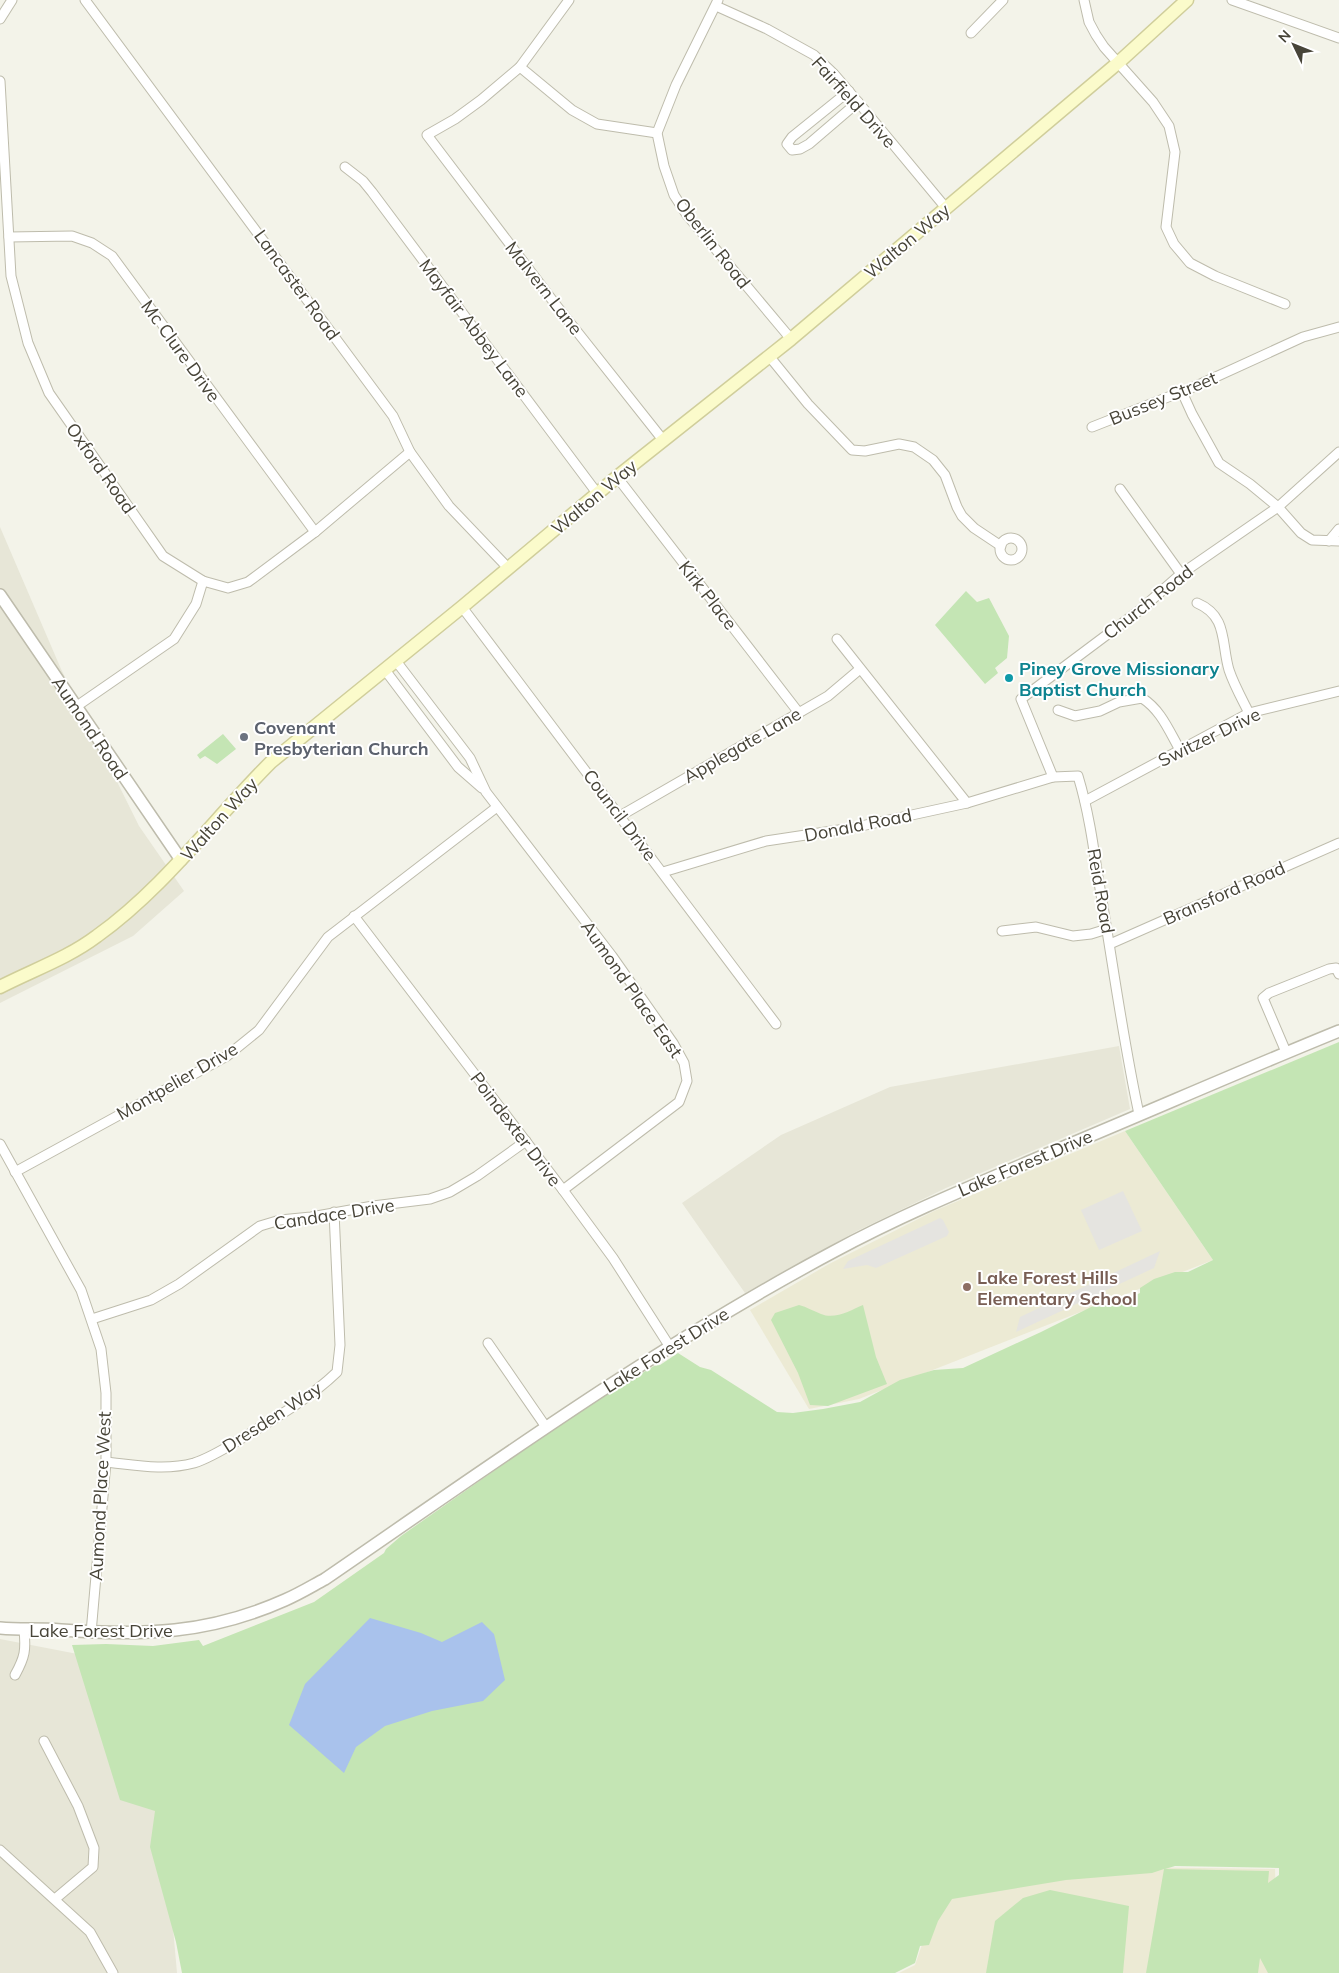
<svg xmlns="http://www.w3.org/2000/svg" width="1339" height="1973" viewBox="0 0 1339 1973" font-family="Mulish,sans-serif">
	<rect width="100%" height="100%" fill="#f3f3e9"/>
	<g fill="#e7e6d7">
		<path d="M0,527L61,669L139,826L184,891L133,936L0,1003Z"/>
		<path d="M1119,1046L1130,1109L946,1188L857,1231L745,1293L682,1203L781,1135L890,1087Z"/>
		<path d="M0,1639L150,1668L177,1973H0Z"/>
	</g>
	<g fill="#ecead4">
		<path d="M1125,1131L1213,1260L859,1399L809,1409L750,1310L829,1264L934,1211Z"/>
		<path d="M1124,1867L1275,1869L1278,1973H899L915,1965L939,1895Z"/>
	</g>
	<g fill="#c4e5b4" fill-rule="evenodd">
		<path d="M966,591L977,602L989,598L1009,636L1007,658L995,668L998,673L985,684L935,625Z"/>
		<path d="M223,734L236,749L217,764L205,756L200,759L197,755Z"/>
		<path d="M1339,1042V1973H1268L1260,1958L1258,1973H1146L1164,1869L1152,1873L1066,1880L952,1899L938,1921L929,1945L920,1946L915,1963L895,1973H182L176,1942L150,1847L155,1811L120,1800L72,1645L106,1644L153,1646L199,1640L203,1646L314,1602L384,1553L386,1549L401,1536L579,1411L654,1366L660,1365L678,1353L700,1367L711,1370L777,1412L793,1413L823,1409L860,1402L900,1380L934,1370L963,1368L1041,1332L1091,1307L1111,1301V1306L1140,1293V1288L1154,1279L1175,1272H1188L1213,1260L1125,1131ZM1175,1866L1279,1868V1875L1268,1883L1269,1871L1165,1869Z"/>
		<path d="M799,1305C807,1307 813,1311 821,1314C835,1320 851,1310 863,1305L876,1357L887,1384L828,1406L810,1405L798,1373L771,1320L775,1313Z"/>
		<path d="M1050,1890L1129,1906L1123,1973H986L995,1921L1023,1898Z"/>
	</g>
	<g fill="#e5e4e0">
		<path d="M1123,1191L1142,1231L1099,1250L1081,1210Z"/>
		<path d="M940,1218L943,1220L949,1232L947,1236L876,1268L867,1265L843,1269L848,1261Z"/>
		<path d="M1160,1251L1154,1268L1016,1332L1020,1317Z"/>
	</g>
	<path fill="#a9c2ec" d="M370,1618L421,1633L442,1642L482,1622L494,1634L505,1680L483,1701L432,1711L385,1726L356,1747L344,1773L289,1725L305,1684Z"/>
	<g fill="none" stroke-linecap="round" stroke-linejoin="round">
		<defs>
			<g id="minor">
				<path d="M85,0L393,416L410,452L449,506L508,568"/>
				<path d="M569,0L520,67L481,100L455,119L427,135L556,305L663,440"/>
				<path d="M718,0L676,85L657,133L664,166L674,195L687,215L791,339"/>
				<path d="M1084,0L1089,22L1096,35L1104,47L1153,102L1169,126L1175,152L1166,227L1174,244L1190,263L1215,276L1285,304"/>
				<path d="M1232,0L1339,38"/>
				<path d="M716,6L767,29L814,55L834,74L858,102L946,208"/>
				<path d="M0,19L12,0"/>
				<path d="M971,33L1003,0"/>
				<path d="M520,67L572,110L597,124L657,133"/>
				<path d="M0,81L11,276L28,343L49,393L163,556L203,581L228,588L248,582L315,532L410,452"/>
				<path d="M849,91L792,137L787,144L792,150L800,149L809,144L858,102"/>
				<path d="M345,167L363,181L372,192L597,493"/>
				<path d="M9,237L72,236L92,243L112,256L315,532"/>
				<path d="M769,356L808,404L852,450L865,451L899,444L914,447L933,460L945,475L957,507L962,516L974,528L1001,546"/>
				<path d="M1182,392L1192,414L1219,463L1250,484L1278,507L1301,533L1312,540L1339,541"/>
				<path d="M1092,427L1196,386L1303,337L1339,327"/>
				<path d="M617,477L799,713"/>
				<path d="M1120,489L1181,574"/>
				<circle cx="1011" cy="549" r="11"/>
				<path d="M1329,541L1339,529"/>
				<path d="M1197,603C1228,616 1221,643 1229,670C1234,685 1242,699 1249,713"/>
				<path d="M462,607L776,1024"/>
				<path d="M837,639L967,803"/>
				<path d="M396,661L470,758L486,792L612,956L673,1043L684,1063L687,1081L679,1102L563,1190"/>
				<path d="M385,670L458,767L482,788"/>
				<path d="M77,706L174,639L196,604L203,581"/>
				<path d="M1058,710L1075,716L1100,711L1119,702L1142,698C1161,710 1169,731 1180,750"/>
				<path d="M1085,801L1249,713L1339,691"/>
				<path d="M620,816L828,696L860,669"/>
				<path d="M663,872L766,841L852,828L967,803L1053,777"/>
				<path d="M354,916L563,1190L613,1258L670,1347"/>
				<path d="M1002,931L1036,927L1073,936L1091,934L1107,929"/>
				<path d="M1110,944L1339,843"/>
				<path d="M1286,1052L1263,998L1269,993L1329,969L1336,968L1339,974"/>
				<path d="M1139,1114C1122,1036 1112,956 1098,877C1093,843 1088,809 1078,776L1053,777L1021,699L1140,610L1181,574L1278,507L1339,452"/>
				<path d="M0,1144L81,1290L101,1349L106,1393V1462L91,1633"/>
				<path d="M15,1172L227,1056L259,1030L328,937L497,807"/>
				<path d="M92,1319L151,1300L179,1284L260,1226L280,1220L311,1217L373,1206L430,1199L450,1192L477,1176L526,1141"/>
				<path d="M488,1343L546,1427"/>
				<path d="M106,1462C135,1465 165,1471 194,1463C213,1457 232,1444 249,1434C279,1416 311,1397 337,1372L340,1345L334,1212"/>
				<path d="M15,1675C25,1657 26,1650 24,1630"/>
				<path d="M44,1741L78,1806L94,1848L93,1867L55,1899"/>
				<path d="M0,1850L90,1932L113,1973"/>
			</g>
			<g id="tertiary">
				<path d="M0,595L181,860"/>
				<path d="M0,1628C20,1630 40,1628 61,1630C142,1636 209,1634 285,1600C299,1594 312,1586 325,1579C491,1465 655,1347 833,1252C909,1211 987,1180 1066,1146C1157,1108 1248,1068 1339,1031"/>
			</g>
			<path id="secondary" d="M0,987C33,970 68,958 97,936C164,888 213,820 271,762L462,607L617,477L791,339L1119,62L1187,0"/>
		</defs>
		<use href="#minor" stroke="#bebcac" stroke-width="11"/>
		<use href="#tertiary" stroke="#bebcac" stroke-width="14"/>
		<use href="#secondary" stroke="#d0ce9b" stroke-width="15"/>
		<use href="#minor" stroke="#fff" stroke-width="9"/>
		<use href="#tertiary" stroke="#fff" stroke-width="11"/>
		<use href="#secondary" stroke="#fbfbcb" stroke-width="12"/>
	</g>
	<circle fill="#0f9aa8" stroke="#fff" stroke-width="2" cx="1009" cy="678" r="5"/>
	<circle fill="#6b7280" stroke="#fff" stroke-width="2" cx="244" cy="737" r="5"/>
	<circle fill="#8d6e63" stroke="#fff" stroke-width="2" cx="967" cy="1287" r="5"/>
	<g text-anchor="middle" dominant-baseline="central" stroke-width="4" stroke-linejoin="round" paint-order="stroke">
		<g font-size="18" fill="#474438" stroke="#fff">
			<text transform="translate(854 102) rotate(48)">Fairfield Drive</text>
			<text transform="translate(907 241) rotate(-40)">Walton Way</text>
			<text transform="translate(713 243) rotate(52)">Oberlin Road</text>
			<text transform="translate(297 285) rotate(54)">Lancaster Road</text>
			<text transform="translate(544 288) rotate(52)">Malvern Lane</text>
			<text transform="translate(474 328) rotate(53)">Mayfair Abbey Lane</text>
			<text transform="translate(181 351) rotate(54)">Mc Clure Drive</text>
			<text transform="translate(1163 398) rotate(-22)">Bussey Street</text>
			<text transform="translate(101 468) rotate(55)">Oxford Road</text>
			<text transform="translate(594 497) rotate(-40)">Walton Way</text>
			<text transform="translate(708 595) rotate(52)">Kirk Place</text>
			<text transform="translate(1148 602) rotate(-38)">Church Road</text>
			<text transform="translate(90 728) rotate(56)">Aumond Road</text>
			<text transform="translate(1209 737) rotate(-26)">Switzer Drive</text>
			<text transform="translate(742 745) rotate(-30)">Applegate Lane</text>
			<text transform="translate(620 815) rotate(53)">Council Drive</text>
			<text transform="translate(219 819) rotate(-48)">Walton Way</text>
			<text transform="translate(858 825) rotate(-11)">Donald Road</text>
			<text transform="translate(1101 891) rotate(80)">Reid Road</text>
			<text transform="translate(1224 893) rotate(-24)">Bransford Road</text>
			<text transform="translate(632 989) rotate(55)">Aumond Place East</text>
			<text transform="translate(177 1081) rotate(-30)">Montpelier Drive</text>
			<text transform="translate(516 1129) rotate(53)">Poindexter Drive</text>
			<text transform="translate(1025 1163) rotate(-23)">Lake Forest Drive</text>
			<text transform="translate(334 1214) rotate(-9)">Candace Drive</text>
			<text transform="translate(666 1350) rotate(-32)">Lake Forest Drive</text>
			<text transform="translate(272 1417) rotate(-33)">Dresden Way</text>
			<text transform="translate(100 1496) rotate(-87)">Aumond Place West</text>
			<text x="101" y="1630">Lake Forest Drive</text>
		</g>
		<g font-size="18" font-weight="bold" fill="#0d838f" stroke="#fff" text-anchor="start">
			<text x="1019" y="668">Piney Grove Missionary<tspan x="1019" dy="21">Baptist Church</tspan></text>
		</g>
		<g font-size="18" font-weight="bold" fill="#5b616d" stroke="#fff" text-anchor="start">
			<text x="254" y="727">Covenant<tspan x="254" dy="21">Presbyterian Church</tspan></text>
		</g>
		<g font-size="18" font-weight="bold" fill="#785e54" stroke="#fff" text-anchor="start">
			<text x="977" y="1277">Lake Forest Hills<tspan x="977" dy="21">Elementary School</tspan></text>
		</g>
	</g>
	<g transform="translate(1294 45) rotate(313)" stroke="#ffffff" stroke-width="4" paint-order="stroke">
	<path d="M0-4L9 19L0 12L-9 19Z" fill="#474438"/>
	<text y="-8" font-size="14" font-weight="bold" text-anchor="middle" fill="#474438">N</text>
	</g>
</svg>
